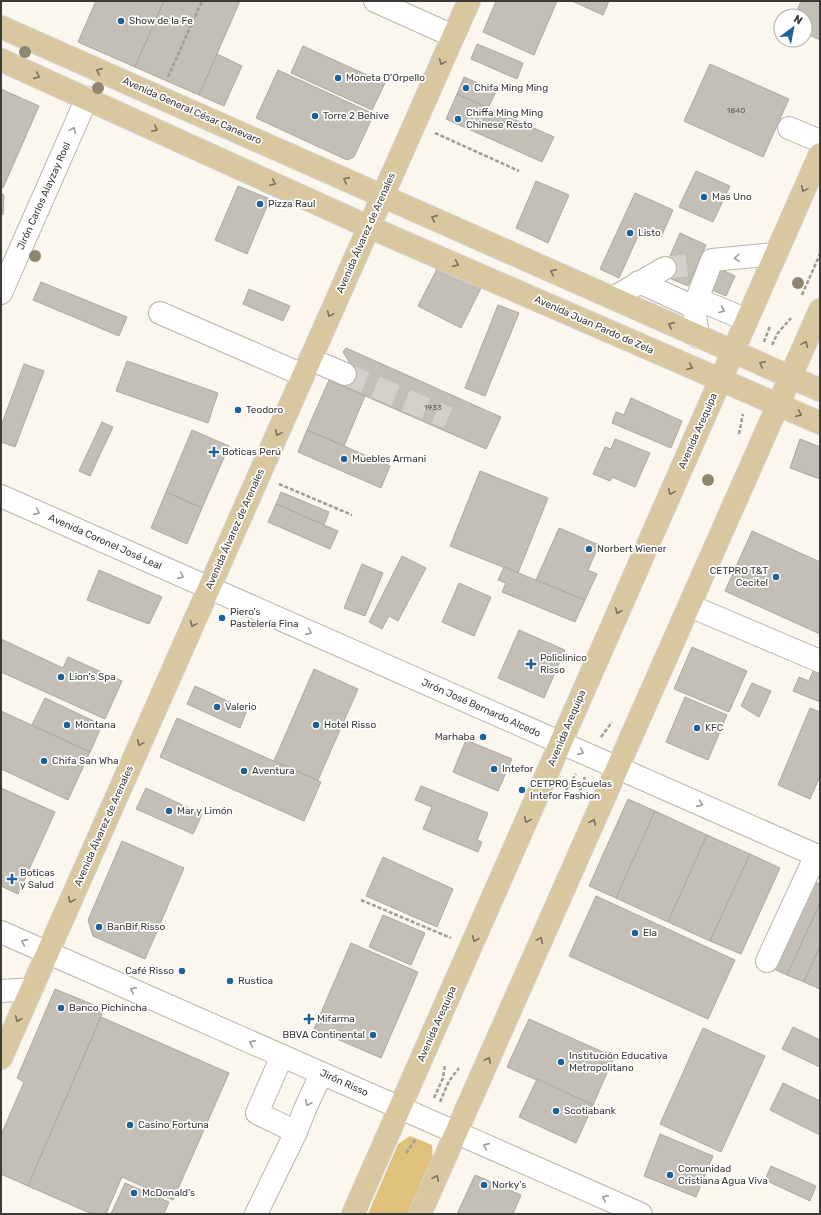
<svg xmlns="http://www.w3.org/2000/svg" width="821" height="1215" viewBox="0 0 821 1215" font-family="Rubik,sans-serif">
	<rect width="100%" height="100%" fill="#fbf7ef"/>
	<path fill="#e0c17c" d="M410,1136L432,1145L433,1159L408,1214H368L398,1144Z"/>
	<g fill="#c3bfb7" stroke="#aba8a0">
		<path d="M96,1H164L135,67L78,42Z"/>
		<path d="M164,1H240L199,95L135,67Z"/>
		<path d="M496,1H557L534,55L483,32Z"/>
		<path d="M572,1H609L603,15Z"/>
		<path d="M801,1H820V40L805,33V16H795Z"/>
		<path d="M477,44L523,63L517,79L471,59Z"/>
		<path d="M303,46L385,83L372,110L291,73Z"/>
		<path d="M217,54L242,66L224,106L199,95Z"/>
		<path d="M710,64L789,99L763,157L684,121Z"/>
		<path d="M278,70L374,114L354,157L347,160L256,118Z"/>
		<path d="M464,77L496,91L488,108L457,94Z"/>
		<path d="M1,89L39,106L3,188L1,187Z"/>
		<path d="M457,94L554,137L542,162L446,119Z"/>
		<path d="M696,171L730,186L713,222L679,207Z"/>
		<path d="M536,181L569,195L548,243L516,228Z"/>
		<path d="M238,186L270,199L247,254L215,240Z"/>
		<path d="M635,193L673,210L661,237L647,231L638,236L619,278L600,269Z"/>
		<path d="M1,194L4,195L3,215L1,214Z"/>
		<path d="M680,233L706,245L688,286L662,275Z"/>
		<path d="M438,267L481,288L461,328L418,306Z"/>
		<path d="M720,269L735,276L726,296L710,289Z"/>
		<path d="M41,282L127,317L119,336L33,300Z"/>
		<path d="M249,289L290,306L283,321L243,304Z"/>
		<path d="M498,305L519,313L485,396L465,388Z"/>
		<path d="M346,348L501,417L486,449L329,380L331,377L344,378L350,363L343,352Z"/>
		<path d="M127,361L218,393L208,423L116,391Z"/>
		<path d="M24,364L44,371L15,447L1,442V426Z"/>
		<path d="M329,380L365,396L344,446L307,430Z"/>
		<path d="M631,398L682,421L671,448L612,423L616,412L624,415Z"/>
		<path d="M102,422L113,427L90,476L79,471Z"/>
		<path d="M192,430L229,446L202,508L166,492Z"/>
		<path d="M307,430L390,466L381,488L298,452Z"/>
		<path d="M615,439L650,453L635,487L612,477L610,481L593,474L605,447L611,449Z"/>
		<path d="M800,439L820,447V479L790,468Z"/>
		<path d="M480,471L548,498L518,573L450,546Z"/>
		<path d="M166,492L202,508L187,544L151,528Z"/>
		<path d="M281,492L329,512L324,525L276,504Z"/>
		<path d="M276,504L338,531L330,549L268,522Z"/>
		<path d="M559,528L599,545L588,570L597,574L585,600L536,580Z"/>
		<path d="M752,531L820,562V634L725,591Z"/>
		<path d="M402,556L426,568L398,621L389,616L382,629L369,622Z"/>
		<path d="M362,564L383,573L365,616L344,608Z"/>
		<path d="M504,567L585,600L575,622L502,592L506,583L498,580Z"/>
		<path d="M99,570L162,597L149,624L87,600Z"/>
		<path d="M459,583L491,597L474,636L442,622Z"/>
		<path d="M519,630L565,650L544,698L498,678Z"/>
		<path d="M1,639L63,668L68,657L122,681L105,719L1,672Z"/>
		<path d="M692,647L747,671L729,712L674,689Z"/>
		<path d="M816,664L820,665V702L793,691L799,677L809,681Z"/>
		<path d="M314,669L358,689L318,780L274,761Z"/>
		<path d="M752,683L771,691L759,717L741,706Z"/>
		<path d="M195,686L247,710L240,728L187,704Z"/>
		<path d="M685,697L727,715L708,760L666,742Z"/>
		<path d="M45,698L102,725L90,752L32,725Z"/>
		<path d="M810,708L820,712V776L810,799L778,785Z"/>
		<path d="M1,711L90,752L68,800L1,769Z"/>
		<path d="M177,718L321,782L304,821L160,757Z"/>
		<path d="M466,740L512,759L498,791L453,772Z"/>
		<path d="M421,786L488,813L477,840L482,842L478,852L423,829L432,807L415,800Z"/>
		<path d="M1,788L55,812L18,894L1,886Z"/>
		<path d="M146,788L202,814L193,834L136,809Z"/>
		<path d="M628,799L655,811L616,898L589,886Z"/>
		<path d="M655,811L707,835L668,922L616,898Z"/>
		<path d="M707,835L750,854L710,941L668,922Z"/>
		<path d="M122,841L184,868L145,959L93,936L88,920Z"/>
		<path d="M750,854L780,868L741,954L710,941Z"/>
		<path d="M383,857L453,889L437,927L366,896Z"/>
		<path d="M812,881L820,884V903L787,975L772,968Z"/>
		<path d="M596,896L735,960L708,1019L569,956Z"/>
		<path d="M820,903V946L804,982L787,975Z"/>
		<path d="M383,915L425,933L411,965L369,947Z"/>
		<path d="M351,943L418,972L381,1058L314,1029Z"/>
		<path d="M820,946V989L804,982Z"/>
		<path d="M55,989L104,1009L28,1186L1,1174V1135L24,1082L17,1078Z"/>
		<path d="M101,1017L229,1073L173,1200L122,1177L106,1214H92L28,1186Z"/>
		<path d="M529,1019L614,1057L593,1105L507,1067Z"/>
		<path d="M793,1027L820,1040V1067L782,1049Z"/>
		<path d="M703,1028L765,1056L721,1152L660,1124Z"/>
		<path d="M537,1079L593,1105L576,1143L519,1117Z"/>
		<path d="M783,1083L820,1101V1135L770,1110Z"/>
		<path d="M660,1134L713,1156L696,1197L644,1176Z"/>
		<path d="M771,1166L816,1186L810,1201L765,1180Z"/>
		<path d="M475,1175L521,1195L513,1214H457Z"/>
		<path d="M125,1183L169,1202L164,1214H111Z"/>
	</g>
	<g fill="none" stroke-linecap="round" stroke-linejoin="round">
		<g stroke="#d5d1ca" stroke-width="22" stroke-dasharray="22 11" stroke-linecap="butt">
			<path d="M665,268L698,264"/>
			<path d="M345,374L448,418"/>
		</g>
		<defs>
			<g id="minor">
				<path d="M375,1L453,36"/>
				<path d="M789,128L820,141"/>
				<path d="M639,282L694,307"/>
				<path d="M1,293L87,98"/>
				<path d="M613,298L665,268"/>
				<path d="M697,299L747,320"/>
				<path d="M160,313L303,375"/>
				<path d="M698,337L694,307L712,260L776,254"/>
				<path d="M310,359L345,374"/>
				<path d="M1,496L820,857"/>
				<path d="M690,606L820,661"/>
				<path d="M1,932L641,1214"/>
				<path d="M767,961L816,855"/>
				<path d="M1,991L32,989"/>
				<path d="M282,1056L257,1113L296,1132"/>
				<path d="M256,1214L296,1132L305,1109L321,1074"/>
			</g>
			<g id="major">
				<path d="M1,27L820,390"/>
				<path d="M1,60L369,227L820,423"/>
				<path d="M1,1058L469,1"/>
				<path d="M353,1214L820,154"/>
				<path d="M420,1214L820,310"/>
			</g>
		</defs>
		<use href="#minor" stroke="#b7b4ac" stroke-width="24"/>
		<use href="#major" stroke="#d4d4d3" stroke-width="24"/>
		<g stroke="#9f9d96" stroke-width="2.5" stroke-dasharray="4 2" stroke-linecap="butt">
			<path d="M168,77L202,1"/>
			<path d="M435,133L519,171"/>
			<path d="M802,295L820,254"/>
			<path d="M764,342L770,326"/>
			<path d="M772,345L777,334L791,318"/>
			<path d="M739,434L743,414"/>
			<path d="M279,484L352,515"/>
			<path d="M601,737L612,722"/>
			<path d="M566,790L576,774"/>
			<path d="M580,791L585,777"/>
			<path d="M361,900L451,938"/>
			<path d="M434,1098L443,1078L445,1065"/>
			<path d="M440,1102L449,1081L459,1068"/>
			<path d="M406,1153L416,1139"/>
		</g>
		<use href="#minor" stroke="#fff" stroke-width="22"/>
		<use href="#major" stroke="#d9c7a0" stroke-width="22"/>
	</g>
	<g fill="#90866f">
		<circle cx="25" cy="52" r="6"/>
		<circle cx="98" cy="88" r="6"/>
		<circle cx="35" cy="256" r="6"/>
		<circle cx="798" cy="283" r="6"/>
		<circle cx="708" cy="480" r="6"/>
	</g>
	<defs><path id="oneway-chevron" d="M-2-3.5L2.5 0L-2 3.5" fill="none" stroke-width="1.6" stroke-linecap="round" stroke-linejoin="round"/></defs>
	<g stroke="#7a7260">
		<use href="#oneway-chevron" transform="translate(442 62) rotate(114)"/>
		<use href="#oneway-chevron" transform="translate(99 71) rotate(-156)"/>
		<use href="#oneway-chevron" transform="translate(37 76) rotate(24)"/>
		<use href="#oneway-chevron" transform="translate(155 129) rotate(25)"/>
		<use href="#oneway-chevron" transform="translate(346 180) rotate(-156)"/>
		<use href="#oneway-chevron" transform="translate(273 183) rotate(25)"/>
		<use href="#oneway-chevron" transform="translate(804 189) rotate(114)"/>
		<use href="#oneway-chevron" transform="translate(434 218) rotate(-156)"/>
		<use href="#oneway-chevron" transform="translate(456 264) rotate(24)"/>
		<use href="#oneway-chevron" transform="translate(553 272) rotate(-156)"/>
		<use href="#oneway-chevron" transform="translate(330 314) rotate(114)"/>
		<use href="#oneway-chevron" transform="translate(671 325) rotate(-156)"/>
		<use href="#oneway-chevron" transform="translate(805 344) rotate(-66)"/>
		<use href="#oneway-chevron" transform="translate(762 364) rotate(-156)"/>
		<use href="#oneway-chevron" transform="translate(690 367) rotate(24)"/>
		<use href="#oneway-chevron" transform="translate(799 414) rotate(24)"/>
		<use href="#oneway-chevron" transform="translate(278 433) rotate(114)"/>
		<use href="#oneway-chevron" transform="translate(671 492) rotate(114)"/>
		<use href="#oneway-chevron" transform="translate(618 611) rotate(114)"/>
		<use href="#oneway-chevron" transform="translate(193 624) rotate(114)"/>
		<use href="#oneway-chevron" transform="translate(140 743) rotate(114)"/>
		<use href="#oneway-chevron" transform="translate(527 820) rotate(114)"/>
		<use href="#oneway-chevron" transform="translate(593 822) rotate(-66)"/>
		<use href="#oneway-chevron" transform="translate(71 900) rotate(114)"/>
		<use href="#oneway-chevron" transform="translate(475 939) rotate(114)"/>
		<use href="#oneway-chevron" transform="translate(540 940) rotate(-66)"/>
		<use href="#oneway-chevron" transform="translate(18 1019) rotate(114)"/>
		<use href="#oneway-chevron" transform="translate(488 1060) rotate(-66)"/>
		<use href="#oneway-chevron" transform="translate(436 1178) rotate(-66)"/>
	</g>
	<g stroke="#9d9c9a">
		<use href="#oneway-chevron" transform="translate(73 130) rotate(-66)"/>
		<use href="#oneway-chevron" transform="translate(737 258) rotate(175)"/>
		<use href="#oneway-chevron" transform="translate(722 310) rotate(23)"/>
		<use href="#oneway-chevron" transform="translate(37 512) rotate(24)"/>
		<use href="#oneway-chevron" transform="translate(181 576) rotate(24)"/>
		<use href="#oneway-chevron" transform="translate(309 632) rotate(24)"/>
		<use href="#oneway-chevron" transform="translate(581 752) rotate(24)"/>
		<use href="#oneway-chevron" transform="translate(700 804) rotate(24)"/>
		<use href="#oneway-chevron" transform="translate(24 942) rotate(-156)"/>
		<use href="#oneway-chevron" transform="translate(133 990) rotate(-156)"/>
		<use href="#oneway-chevron" transform="translate(252 1043) rotate(-156)"/>
		<use href="#oneway-chevron" transform="translate(308 1103) rotate(116)"/>
		<use href="#oneway-chevron" transform="translate(486 1146) rotate(-156)"/>
		<use href="#oneway-chevron" transform="translate(605 1198) rotate(-156)"/>
	</g>
	<g fill="#1e6196" stroke="#fff" stroke-width="1.5">
		<circle cx="121" cy="21" r="4"/>
		<circle cx="338" cy="78" r="4"/>
		<circle cx="466" cy="88" r="4"/>
		<circle cx="315" cy="116" r="4"/>
		<circle cx="458" cy="119" r="4"/>
		<circle cx="704" cy="197" r="4"/>
		<circle cx="260" cy="204" r="4"/>
		<circle cx="630" cy="233" r="4"/>
		<circle cx="238" cy="410" r="4"/>
		<path d="M212 446h4v4h4v4h-4v4h-4v-4h-4v-4h4z"/>
		<circle cx="344" cy="459" r="4"/>
		<circle cx="589" cy="549" r="4"/>
		<circle cx="776" cy="577" r="4"/>
		<circle cx="222" cy="618" r="4"/>
		<path d="M529 658h4v4h4v4h-4v4h-4v-4h-4v-4h4z"/>
		<circle cx="61" cy="677" r="4"/>
		<circle cx="217" cy="707" r="4"/>
		<circle cx="67" cy="725" r="4"/>
		<circle cx="316" cy="725" r="4"/>
		<circle cx="697" cy="728" r="4"/>
		<circle cx="483" cy="737" r="4"/>
		<circle cx="44" cy="761" r="4"/>
		<circle cx="494" cy="769" r="4"/>
		<circle cx="244" cy="771" r="4"/>
		<circle cx="522" cy="790" r="4"/>
		<circle cx="169" cy="811" r="4"/>
		<path d="M10 873h4v4h4v4h-4v4h-4v-4h-4v-4h4z"/>
		<circle cx="99" cy="927" r="4"/>
		<circle cx="635" cy="933" r="4"/>
		<circle cx="182" cy="971" r="4"/>
		<circle cx="230" cy="981" r="4"/>
		<circle cx="61" cy="1008" r="4"/>
		<path d="M307 1013h4v4h4v4h-4v4h-4v-4h-4v-4h4z"/>
		<circle cx="373" cy="1035" r="4"/>
		<circle cx="561" cy="1062" r="4"/>
		<circle cx="556" cy="1111" r="4"/>
		<circle cx="130" cy="1125" r="4"/>
		<circle cx="670" cy="1175" r="4"/>
		<circle cx="484" cy="1185" r="4"/>
		<circle cx="134" cy="1193" r="4"/>
	</g>
	<g text-anchor="middle" dominant-baseline="central" stroke-width="3.5" stroke-linejoin="round" paint-order="stroke">
		<g font-size="8" fill="#5d5b56">
			<text x="736" y="110">1840</text>
			<text x="433" y="407">1933</text>
		</g>
		<g font-size="10" fill="#3b3a36" stroke="#fff" text-anchor="start">
			<text x="129" y="21">Show de la Fe</text>
			<text x="346" y="78">Moneta D'Orpello</text>
			<text x="474" y="88">Chifa Ming Ming</text>
			<text x="466" y="113">Chiffa Ming Ming<tspan x="466" dy="12">Chinese Resto</tspan></text>
			<text x="323" y="116">Torre 2 Behive</text>
			<text x="712" y="197">Mas Uno</text>
			<text x="268" y="204">Pizza Raul</text>
			<text x="638" y="233">Listo</text>
			<text x="246" y="410">Teodoro</text>
			<text x="222" y="452">Boticas Perú</text>
			<text x="352" y="459">Muebles Armani</text>
			<text x="597" y="549">Norbert Wiener</text>
			<text x="768" y="571" text-anchor="end">CETPRO T&amp;T<tspan x="768" dy="12">Cecitel</tspan></text>
			<text x="230" y="612">Piero's<tspan x="230" dy="12">Pastelería Fina</tspan></text>
			<text x="540" y="658">Policlinico<tspan x="540" dy="12">Risso</tspan></text>
			<text x="69" y="677">Lion's Spa</text>
			<text x="225" y="707">Valerio</text>
			<text x="75" y="725">Montana</text>
			<text x="324" y="725">Hotel Risso</text>
			<text x="705" y="728">KFC</text>
			<text x="475" y="737" text-anchor="end">Marhaba</text>
			<text x="52" y="761">Chifa San Wha</text>
			<text x="502" y="769">Intefor</text>
			<text x="252" y="771">Aventura</text>
			<text x="530" y="784">CETPRO Escuelas<tspan x="530" dy="12">Intefor Fashion</tspan></text>
			<text x="177" y="811">Mar y Limón</text>
			<text x="20" y="873">Boticas<tspan x="20" dy="12">y Salud</tspan></text>
			<text x="107" y="927">BanBif Risso</text>
			<text x="643" y="933">Ela</text>
			<text x="174" y="971" text-anchor="end">Café Risso</text>
			<text x="238" y="981">Rustica</text>
			<text x="69" y="1008">Banco Pichincha</text>
			<text x="317" y="1019">Mifarma</text>
			<text x="365" y="1035" text-anchor="end">BBVA Continental</text>
			<text x="569" y="1056">Institución Educativa<tspan x="569" dy="12">Metropolitano</tspan></text>
			<text x="564" y="1111">Scotiabank</text>
			<text x="138" y="1125">Casino Fortuna</text>
			<text x="678" y="1169">Comunidad<tspan x="678" dy="12">Cristiana Agua Viva</tspan></text>
			<text x="492" y="1185">Norky's</text>
			<text x="142" y="1193">McDonald's</text>
		</g>
		<g font-size="10" fill="#3b3a36" stroke="#fff">
			<text transform="translate(192 111) rotate(24)">Avenida General César Canevaro</text>
			<text transform="translate(44 196) rotate(-66)">Jirón Carlos Alayzay Roel</text>
			<text transform="translate(366 233) rotate(-66)">Avenida Álvarez de Arenales</text>
			<text transform="translate(594 325) rotate(24)">Avenida Juan Pardo de Zela</text>
			<text transform="translate(698 431) rotate(-66)">Avenida Arequipa</text>
			<text transform="translate(235 529) rotate(-66)">Avenida Álvarez de Arenales</text>
			<text transform="translate(105 542) rotate(24)">Avenida Coronel José Leal</text>
			<text transform="translate(481 708) rotate(24)">Jirón José Bernardo Alcedo</text>
			<text transform="translate(567 728) rotate(-67)">Avenida Arequipa</text>
			<text transform="translate(104 826) rotate(-66)">Avenida Álvarez de Arenales</text>
			<text transform="translate(437 1024) rotate(-66)">Avenida Arequipa</text>
			<text transform="translate(344 1083) rotate(24)">Jirón Risso</text>
		</g>
	</g>
	<rect width="821" height="1215" fill="none" stroke="#3b3a36" stroke-width="4"/>
	<g transform="translate(793 28) rotate(32)"><circle r="19" fill="#ffffff" stroke="#b1b0af"/>
	<path d="M0-3L7 15L0 10L-7 15Z" fill="#1e6196"/>
	<text y="-6" font-size="11" font-weight="bold" text-anchor="middle" fill="#3b3a36">N</text>
	</g>
</svg>
